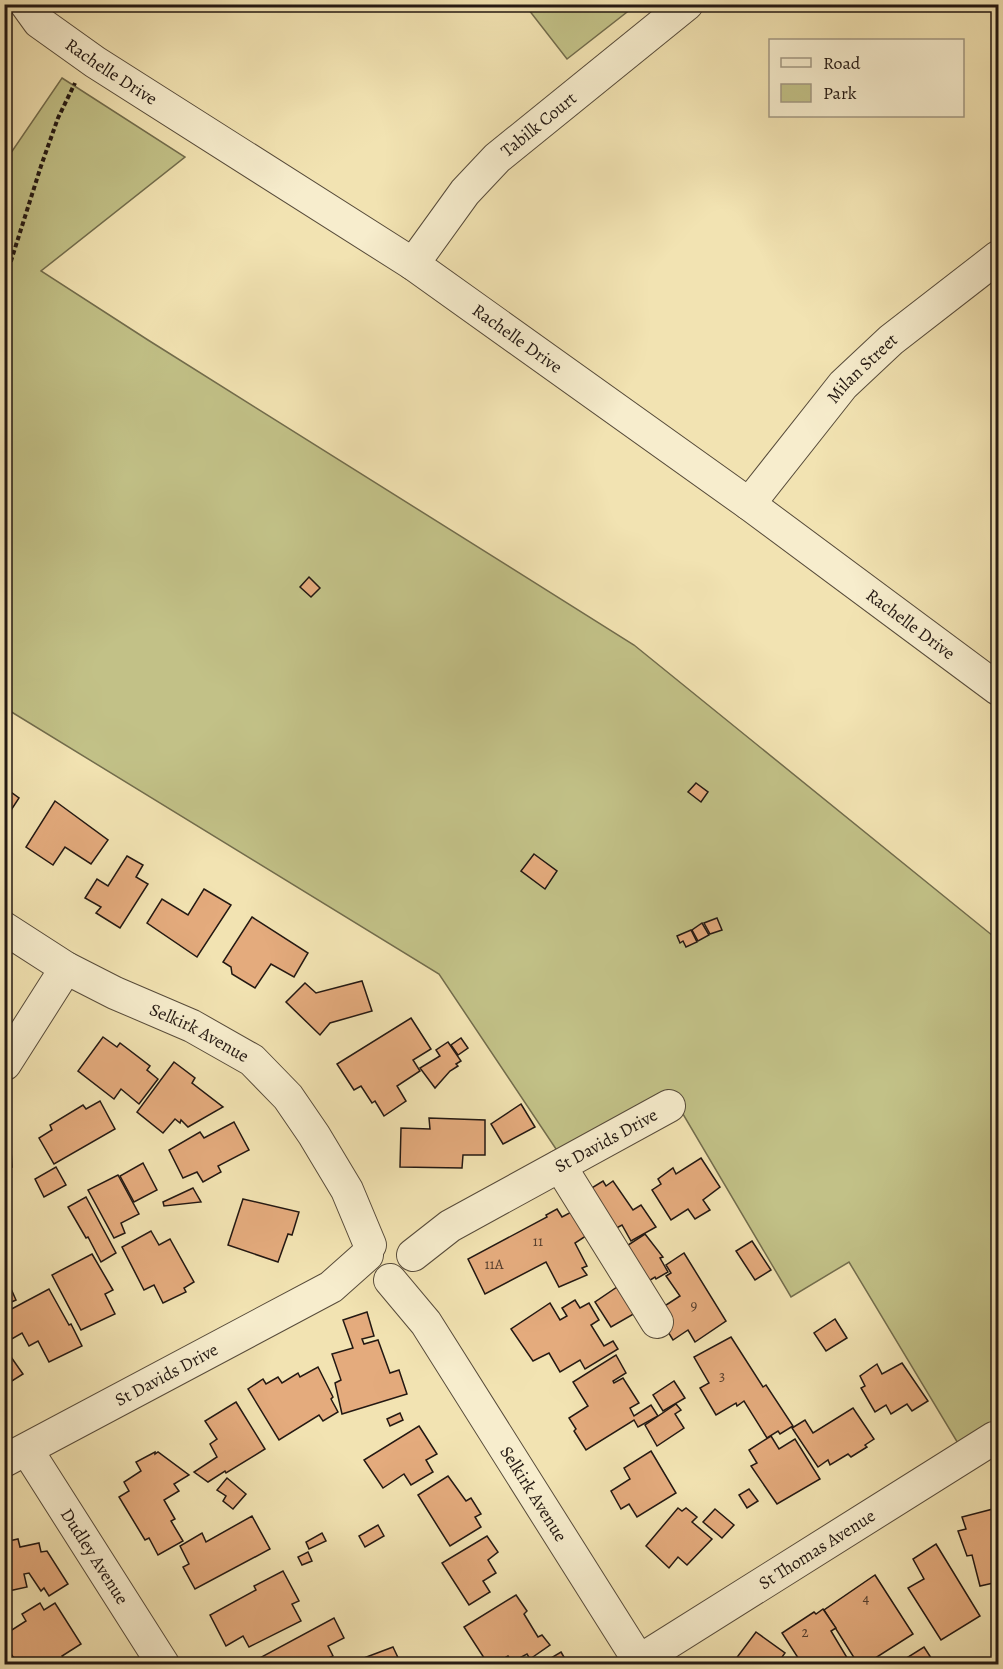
<svg xmlns="http://www.w3.org/2000/svg" width="1003" height="1669" viewBox="0 0 1003 1669" font-family="Alegreya,serif">
	<rect width="100%" height="100%" fill="#f2e3b2"/>
	<filter id="stains"><feTurbulence type="fractalNoise" baseFrequency=".00333" numOctaves="4"/><feColorMatrix values="0 0 0 0 .2 0 0 0 0 .09 0 0 0 0 .02 0 0 0 .5 -.17"/></filter>
	<radialGradient id="worn" r=".72"><stop offset=".6" stop-color="#630" stop-opacity="0"/><stop offset="1" stop-color="#630" stop-opacity=".3"/></radialGradient>
	<g fill="#c2c187" stroke="#726c4c" stroke-width="1.5">
		<path d="M525,5H636L567,59Z"/>
		<path d="M62,78L185,157L41,271L148,340L634,645L998,940V1428L962,1450L849,1262L791,1297L670,1092L560,1155L439,974L5,708L4,163Z"/>
	</g>
	<g fill="#e4ab7d" stroke="#231812" stroke-width="1.5">
		<path d="M309,577L320,588L311,597L300,587Z"/>
		<path d="M696,783L708,792L701,802L688,792Z"/>
		<path d="M4,787L19,798L4,821Z"/>
		<path d="M55,801L108,840L91,864L65,847L53,865L26,847Z"/>
		<path d="M534,854L557,871L545,889L521,871Z"/>
		<path d="M127,856L143,865L136,877L148,884L120,928L96,913L101,907L85,898L97,879L108,886Z"/>
		<path d="M204,889L231,905L197,957L147,923L162,899L188,915Z"/>
		<path d="M252,917L308,953L294,977L271,964L255,988L232,974L231,967L223,962Z"/>
		<path d="M717,918L722,930L710,934L704,923Z"/>
		<path d="M702,923L709,935L698,941L692,930Z"/>
		<path d="M691,930L697,942L686,947L683,941L680,943L677,936Z"/>
		<path d="M362,981L372,1011L330,1023L320,1035L286,1002L305,983L316,993Z"/>
		<path d="M411,1018L431,1049L413,1060L420,1071L397,1086L406,1101L384,1116L375,1101L372,1103L361,1086L354,1090L337,1064Z"/>
		<path d="M103,1037L117,1047L120,1043L150,1066L147,1070L158,1079L139,1104L121,1089L114,1099L78,1071Z"/>
		<path d="M461,1038L468,1048L458,1055L451,1045Z"/>
		<path d="M448,1042L461,1061L456,1064L458,1066L450,1071L435,1088L420,1068L440,1056L436,1050Z"/>
		<path d="M174,1062L195,1078L192,1083L223,1107L188,1127L181,1120L180,1123L175,1119L163,1133L137,1112Z"/>
		<path d="M100,1101L115,1129L54,1164L39,1138L52,1130L50,1125L83,1105L86,1109Z"/>
		<path d="M521,1104L535,1127L503,1144L491,1124Z"/>
		<path d="M429,1118L485,1120V1155H463L462,1168L400,1167L401,1128L430,1129Z"/>
		<path d="M234,1122L249,1150L218,1166L221,1172L203,1182L197,1172L183,1178L169,1150L200,1132L204,1138Z"/>
		<path d="M4,1129H7L6,1132L10,1131L12,1167L4,1168Z"/>
		<path d="M701,1158L720,1187L703,1200L710,1210L695,1219L688,1209L671,1220L652,1190L661,1184L658,1179L673,1168L676,1174Z"/>
		<path d="M143,1163L157,1190L134,1202L120,1176Z"/>
		<path d="M56,1167L66,1185L44,1197L35,1179Z"/>
		<path d="M118,1175L139,1214L121,1223L125,1233L114,1238L88,1190Z"/>
		<path d="M603,1181L606,1186L613,1181L633,1210L641,1205L656,1227L631,1241L622,1225L611,1231L582,1194Z"/>
		<path d="M193,1188L201,1202L164,1206L163,1202Z"/>
		<path d="M86,1197L116,1253L101,1262L88,1237L86,1238L68,1207Z"/>
		<path d="M243,1199L299,1212L292,1235L288,1234L278,1262L228,1245Z"/>
		<path d="M557,1209L562,1217L577,1209L592,1232L575,1243L587,1266L582,1268L587,1275L559,1287L546,1262L485,1294L468,1259L547,1217L546,1215Z"/>
		<path d="M151,1231L159,1245L170,1239L194,1282L184,1288L186,1292L163,1303L154,1285L144,1290L122,1247Z"/>
		<path d="M645,1234L663,1257L660,1258L668,1272L656,1279L655,1277L647,1282L619,1251Z"/>
		<path d="M752,1241L771,1270L755,1280L736,1251Z"/>
		<path d="M684,1253L726,1321L695,1342L688,1330L673,1340L659,1317L660,1309L680,1296L666,1276L671,1273L666,1265Z"/>
		<path d="M92,1254L113,1290L105,1294L115,1314L81,1330L52,1275Z"/>
		<path d="M4,1273L16,1300L4,1305Z"/>
		<path d="M620,1285L637,1312L611,1327L595,1302Z"/>
		<path d="M49,1289L69,1325L71,1324L82,1346L49,1362L38,1341L29,1346L22,1333L10,1340L4,1330V1313Z"/>
		<path d="M575,1300L580,1308L589,1303L599,1320L591,1325L604,1346L613,1341L618,1349L585,1369L580,1360L560,1372L549,1353L533,1361L511,1329L550,1303L560,1320L567,1316L562,1308Z"/>
		<path d="M367,1312L374,1336L362,1339L364,1344L378,1340L390,1373L399,1370L407,1394L342,1414L335,1383L341,1380L332,1354L353,1348L343,1320Z"/>
		<path d="M835,1319L847,1338L826,1351L814,1333Z"/>
		<path d="M731,1337L763,1387L766,1385L793,1426L780,1434L778,1431L767,1438L744,1401L737,1406L736,1403L716,1415L700,1388L709,1383L694,1357Z"/>
		<path d="M4,1347L23,1374L4,1386Z"/>
		<path d="M616,1355L626,1373L613,1381L614,1383L623,1378L639,1403L630,1408L634,1416L651,1405L658,1416L638,1427L634,1420L586,1450L574,1431L576,1429L569,1418L588,1406L573,1382Z"/>
		<path d="M902,1363L928,1401L912,1411L907,1404L891,1414L886,1405L875,1412L861,1388L865,1386L860,1376L877,1364L882,1374Z"/>
		<path d="M318,1367L333,1397L331,1399L338,1412L323,1421L319,1415L279,1440L248,1389L263,1379L266,1384L278,1377L282,1383L298,1373L300,1377Z"/>
		<path d="M674,1381L685,1398L663,1411L653,1395Z"/>
		<path d="M236,1402L265,1449L226,1473L225,1471L208,1482L194,1472L217,1457L210,1444L217,1439L205,1421Z"/>
		<path d="M676,1404L681,1410L675,1414L684,1428L657,1446L645,1425Z"/>
		<path d="M853,1408L874,1439L865,1445L867,1447L851,1457L848,1454L830,1465L828,1460L818,1467L792,1428L805,1420L813,1433Z"/>
		<path d="M400,1413L403,1420L390,1426L387,1419Z"/>
		<path d="M419,1426L437,1454L426,1460L433,1472L411,1485L404,1474L383,1488L364,1460Z"/>
		<path d="M771,1436L779,1449L795,1439L820,1479L777,1504L751,1466L757,1463L749,1450Z"/>
		<path d="M651,1451L676,1493L637,1517L629,1504L621,1509L611,1491L630,1479L624,1468Z"/>
		<path d="M155,1452V1454L158,1452L189,1475L174,1484L179,1491L164,1500L175,1519L171,1521L183,1541L158,1555L149,1538L145,1540L119,1497L129,1491L124,1482L141,1471L136,1462Z"/>
		<path d="M448,1476L466,1501L471,1498L481,1514L475,1517L481,1527L450,1546L418,1495Z"/>
		<path d="M227,1478L246,1494L233,1509L223,1501L226,1496L217,1490Z"/>
		<path d="M749,1489L758,1501L747,1508L739,1495Z"/>
		<path d="M678,1508L682,1511L686,1508L697,1517L692,1522L712,1539L687,1565L678,1557L669,1568L646,1546Z"/>
		<path d="M715,1509L734,1525L722,1538L703,1522Z"/>
		<path d="M993,1509L998,1528V1582L980,1586L972,1555L967,1556L958,1531L966,1529L962,1517Z"/>
		<path d="M252,1516L270,1549L195,1589L183,1567L189,1564L180,1546L202,1533L206,1542Z"/>
		<path d="M378,1525L384,1536L365,1547L359,1536Z"/>
		<path d="M322,1533L326,1541L309,1549L306,1542Z"/>
		<path d="M487,1536L498,1552L488,1560L496,1573L483,1581L490,1592L469,1605L442,1563Z"/>
		<path d="M18,1539L20,1547L39,1543L41,1552L47,1551L68,1584L49,1596L44,1588L41,1591L29,1573L24,1574L27,1587L4,1592V1542Z"/>
		<path d="M936,1544L980,1616L941,1640L908,1588L924,1579L913,1559Z"/>
		<path d="M308,1552L312,1561L302,1565L298,1557Z"/>
		<path d="M283,1571L299,1601L292,1604L301,1621L249,1647L243,1636L226,1646L210,1615L256,1590L254,1586Z"/>
		<path d="M875,1575L913,1634L866,1664H858L824,1610Z"/>
		<path d="M516,1595L527,1611L524,1614L538,1637L542,1635L550,1645L530,1659L527,1654L512,1662L508,1656L494,1664H488L464,1627Z"/>
		<path d="M40,1603L44,1610L55,1603L81,1644L62,1656L67,1663L65,1664H18L4,1644V1635L26,1621L22,1614Z"/>
		<path d="M823,1609L836,1628L831,1631L849,1661L844,1664H802L782,1633L814,1612L816,1614Z"/>
		<path d="M334,1618L344,1638L328,1646L333,1656L322,1661L324,1664H256L254,1661Z"/>
		<path d="M756,1632L785,1653L777,1664H732Z"/>
		<path d="M393,1647L401,1664H348Z"/>
		<path d="M924,1647L935,1664H897Z"/>
		<path d="M561,1652L568,1664H541Z"/>
	</g>
	<g fill="none" stroke-linecap="round" stroke-linejoin="round">
		<defs>
			<g id="minor">
				<path id="s1" d="M26,4L39,22L95,62L413,264L749,504L998,689"/>
				<path id="s2" d="M413,264L465,192L497,158L687,4"/>
				<path id="s3" d="M749,504L843,385L891,340L998,257"/>
				<path id="s4" d="M4,928L66,968L115,993L192,1026L252,1060L288,1097L314,1135L347,1190L370,1245"/>
				<path d="M5,1064L66,968"/>
				<path d="M560,1166L657,1322"/>
				<path id="s5" d="M413,1255L450,1226L669,1106"/>
				<path id="s6" d="M390,1280L426,1323L641,1664"/>
				<path id="s7" d="M27,1450L163,1664"/>
				<path id="s8" d="M4,1461L331,1287L367,1255"/>
				<path id="s9" d="M639,1661L994,1438"/>
			</g>
		</defs>
		<use href="#minor" stroke="#574b3a" stroke-width="34"/>
		<path stroke="#231812" stroke-width="4" stroke-dasharray="4.5 3" stroke-linecap="butt" d="M4,283L41,166L58,118L75,83"/>
		<use href="#minor" stroke="#f7edcd" stroke-width="32"/>
	</g>
	<g text-anchor="middle" dominant-baseline="central" stroke-width="4.5" stroke-linejoin="round" paint-order="stroke">
		<g font-size="15" fill="#533d2d">
			<text x="538" y="1241">11</text>
			<text x="494" y="1264">11A</text>
			<text x="694" y="1305">9</text>
			<text x="722" y="1376">3</text>
			<text x="866" y="1598">4</text>
			<text x="805" y="1632">2</text>
		</g>
		<g font-size="18" fill="#231812" stroke="#f7edcd">
			<text stroke="none"><textPath href="#s1" startOffset="110">Rachelle Drive</textPath></text>
			<text stroke="none"><textPath href="#s2" startOffset="189">Tabilk Court</textPath></text>
			<text stroke="none"><textPath href="#s1" startOffset="596">Rachelle Drive</textPath></text>
			<text stroke="none"><textPath href="#s3" startOffset="177">Milan Street</textPath></text>
			<text stroke="none"><textPath href="#s1" startOffset="1082">Rachelle Drive</textPath></text>
			<text stroke="none"><textPath href="#s4" startOffset="222">Selkirk Avenue</textPath></text>
			<text stroke="none"><textPath href="#s5" startOffset="225">St Davids Drive</textPath></text>
			<text stroke="none"><textPath href="#s8" startOffset="184">St Davids Drive</textPath></text>
			<text stroke="none"><textPath href="#s6" startOffset="258">Selkirk Avenue</textPath></text>
			<text stroke="none"><textPath href="#s9" startOffset="210">St Thomas Avenue</textPath></text>
			<text stroke="none"><textPath href="#s7" startOffset="126">Dudley Avenue</textPath></text>
		</g>
	</g>
	<rect width="1003" height="1669" fill="none" stroke="#f2e3b2" stroke-width="24"/>
	<rect x="6" y="6" width="991" height="1657" fill="none" stroke="#231812" stroke-width="3"/>
	<rect x="12" y="12" width="979" height="1645" fill="none" stroke="#231812" stroke-width="1.5"/>
	<rect x="769" y="39" width="195" height="78" fill="#f7edcd" stroke="#a29882" stroke-width="1.5"/>
	<rect x="781" y="58" width="30" height="9" fill="#f7edcd" stroke="#a29882" stroke-width="1.5"/>
	<text x="823" y="69" font-size="18" fill="#231812">Road</text>
	<rect x="781" y="84" width="30" height="18" fill="#c2c187" stroke="#a29882" stroke-width="1.5"/>
	<text x="823" y="99" font-size="18" fill="#231812">Park</text>
	<rect width="100%" height="100%" filter="url(#stains)"/>
	<rect width="100%" height="100%" fill="url(#worn)"/>
</svg>
